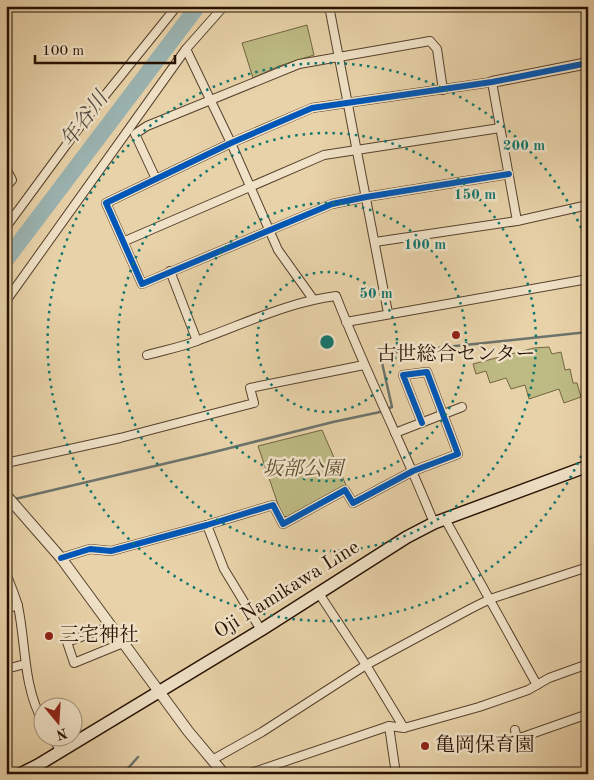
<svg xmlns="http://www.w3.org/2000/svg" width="594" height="780" viewBox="0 0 594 780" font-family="'Old Standard TT','Noto Serif JP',serif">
	<rect width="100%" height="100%" fill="#e8d2a9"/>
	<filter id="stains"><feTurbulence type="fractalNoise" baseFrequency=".004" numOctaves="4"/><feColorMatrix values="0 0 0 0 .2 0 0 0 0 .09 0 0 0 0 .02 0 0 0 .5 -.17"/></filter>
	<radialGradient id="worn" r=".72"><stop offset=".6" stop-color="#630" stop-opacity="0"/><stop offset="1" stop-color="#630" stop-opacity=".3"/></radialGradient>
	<g fill="#bdba83" stroke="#726542">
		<path d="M307,25L314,55L279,66L253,78L242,43Z"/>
		<path d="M549,347L552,354L561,352L565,370L570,369L573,383H577L581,397L564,403L559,389L529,399L525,385L511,389L506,378L490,383L486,371L476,374L473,364L534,348Z"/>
		<path d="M322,430L346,485L288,517L282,516L258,446Z"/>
	</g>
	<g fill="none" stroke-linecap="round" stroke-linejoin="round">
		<g stroke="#6c736c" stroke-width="2.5">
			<path d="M15,499L210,453L333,422L380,412L392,407L380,354L588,332"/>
			<path d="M123,774L138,757"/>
		</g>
		<path stroke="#9bb5b3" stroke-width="16" d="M6,260L198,6"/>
		<defs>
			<g id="minor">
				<path d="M329,6L388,313"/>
				<path d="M186,49L231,143L278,250L313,299"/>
				<path d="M6,168L12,180L6,187"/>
				<path d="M509,174L366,197L332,204L142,284L106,203L231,143L312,108L492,82L517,221"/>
				<path d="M156,179L135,134L147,126L299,64L430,41L437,49L443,90"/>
				<path d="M6,227L81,125L177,6"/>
				<path d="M125,241L324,155L500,128"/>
				<path d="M375,242L517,221L588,205"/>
				<path d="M170,271L197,341"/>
				<path d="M6,301L186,49L224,6"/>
				<path d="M346,322L588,279"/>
				<path d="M147,355C164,350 183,347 199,340C244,324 288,302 336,296C366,373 403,446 434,523"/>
				<path d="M395,433L462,407"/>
				<path d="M6,463L120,438L254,403L250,388L364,365"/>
				<path d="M445,519L537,685"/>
				<path d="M207,525L224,569L261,630"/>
				<path d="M61,558L90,549L111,551L207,525L273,505L283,524L345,490L353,503L413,471L458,454L427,372L403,375L422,423"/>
				<path d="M6,573C10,584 15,595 18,606C26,644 23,685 42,720"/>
				<path d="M318,592L366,665L404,728"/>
				<path d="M6,609L18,605"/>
				<path d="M111,626L67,642L74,663L123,643"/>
				<path d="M6,669L25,664"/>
				<path d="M389,726L396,774"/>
				<path d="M515,730L517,739L588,714"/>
				<path d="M53,738L61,752"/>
				<path d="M212,760L262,732L366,665L470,609L490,599L588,567"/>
				<path d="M248,774L389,726L404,728L479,707L528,690L549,678L588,664"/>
			</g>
			<g id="tertiary">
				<path d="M492,82L588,63"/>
				<path d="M6,495L61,558L188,731L224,774"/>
			</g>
			<path id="secondary" d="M20,774L38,765L261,630L407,537L434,523L588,466"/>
		</defs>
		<use href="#minor" stroke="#56402c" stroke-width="10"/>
		<use href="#tertiary" stroke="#56402c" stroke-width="12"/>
		<use href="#secondary" stroke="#261002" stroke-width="14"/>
		<use href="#minor" stroke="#f0e2c7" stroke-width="8"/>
		<use href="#tertiary" stroke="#f0e2c7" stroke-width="10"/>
		<use href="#secondary" stroke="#f0e2c7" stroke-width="11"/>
		<defs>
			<g id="cycleway">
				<path d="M509,174L366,197L332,204L142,284L106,203L231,143L312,108L492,82L588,63"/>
				<path d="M61,558L90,549L111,551L207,525L273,505L283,524L345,490L353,503L413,471L458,454L427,372L403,375L422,423"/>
			</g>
		</defs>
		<use href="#cycleway" stroke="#f0e2c7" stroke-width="9"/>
		<use href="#cycleway" stroke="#0057b8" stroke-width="6"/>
	</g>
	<g fill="none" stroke="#0f766e" stroke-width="2.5" stroke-dasharray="2.5 5">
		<circle cx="327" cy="342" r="70"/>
		<circle cx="327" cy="342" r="139"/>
		<circle cx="327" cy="342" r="209"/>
		<path d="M587 442A279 279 0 1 1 587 242"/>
	</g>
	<g fill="#8f2418" stroke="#f0e2c7" stroke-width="2">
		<circle cx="456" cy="335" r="5"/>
		<circle cx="49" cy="636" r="5"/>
		<circle cx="425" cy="746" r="5"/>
	</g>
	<g text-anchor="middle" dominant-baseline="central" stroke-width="5" stroke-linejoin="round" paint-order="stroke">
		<g font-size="20" fill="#261002" stroke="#f0e2c7" text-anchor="start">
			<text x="456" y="355" text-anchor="middle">古世総合センター</text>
			<text x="59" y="636">三宅神社</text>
			<text x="435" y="746">亀岡保育園</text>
		</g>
		<g font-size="20" font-style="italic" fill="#5b4c2f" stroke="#f0e2c7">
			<text x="303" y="470">坂部公園</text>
		</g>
		<g font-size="20" fill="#261002" stroke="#f0e2c7">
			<text transform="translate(287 590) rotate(-32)">Oji Namikawa Line</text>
		</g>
		<g font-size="21" font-style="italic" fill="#4f4a40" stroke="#f0e2c7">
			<text transform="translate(85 120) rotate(-53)">年谷川</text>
		</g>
	</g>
	<circle cx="327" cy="342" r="8" fill="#0f766e" stroke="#f0e2c7" stroke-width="2.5"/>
	<g font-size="15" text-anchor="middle" font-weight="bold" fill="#0f766e" stroke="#f0e2c7" stroke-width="5" stroke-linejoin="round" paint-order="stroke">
		<text x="524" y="150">200 m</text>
		<text x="475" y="199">150 m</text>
		<text x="425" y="249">100 m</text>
		<text x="376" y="298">50 m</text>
	</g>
	<rect width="594" height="780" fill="none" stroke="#e8d2a9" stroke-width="25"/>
	<rect x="8" y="8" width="579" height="765" fill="none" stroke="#261002" stroke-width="2.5"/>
	<rect x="12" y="12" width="569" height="755" fill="none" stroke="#261002"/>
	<g transform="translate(58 722) rotate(162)"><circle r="24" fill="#f0e2c7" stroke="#9f8e78"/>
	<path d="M0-4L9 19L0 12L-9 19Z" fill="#8f2418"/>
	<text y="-8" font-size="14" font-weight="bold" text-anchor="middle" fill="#261002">N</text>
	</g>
	<path d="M35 55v8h140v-8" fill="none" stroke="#261002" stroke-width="2.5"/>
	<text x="42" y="55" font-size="15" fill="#261002" stroke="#f0e2c7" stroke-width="4" paint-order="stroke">100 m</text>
	<rect width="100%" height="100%" filter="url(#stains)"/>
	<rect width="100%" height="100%" fill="url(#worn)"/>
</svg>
